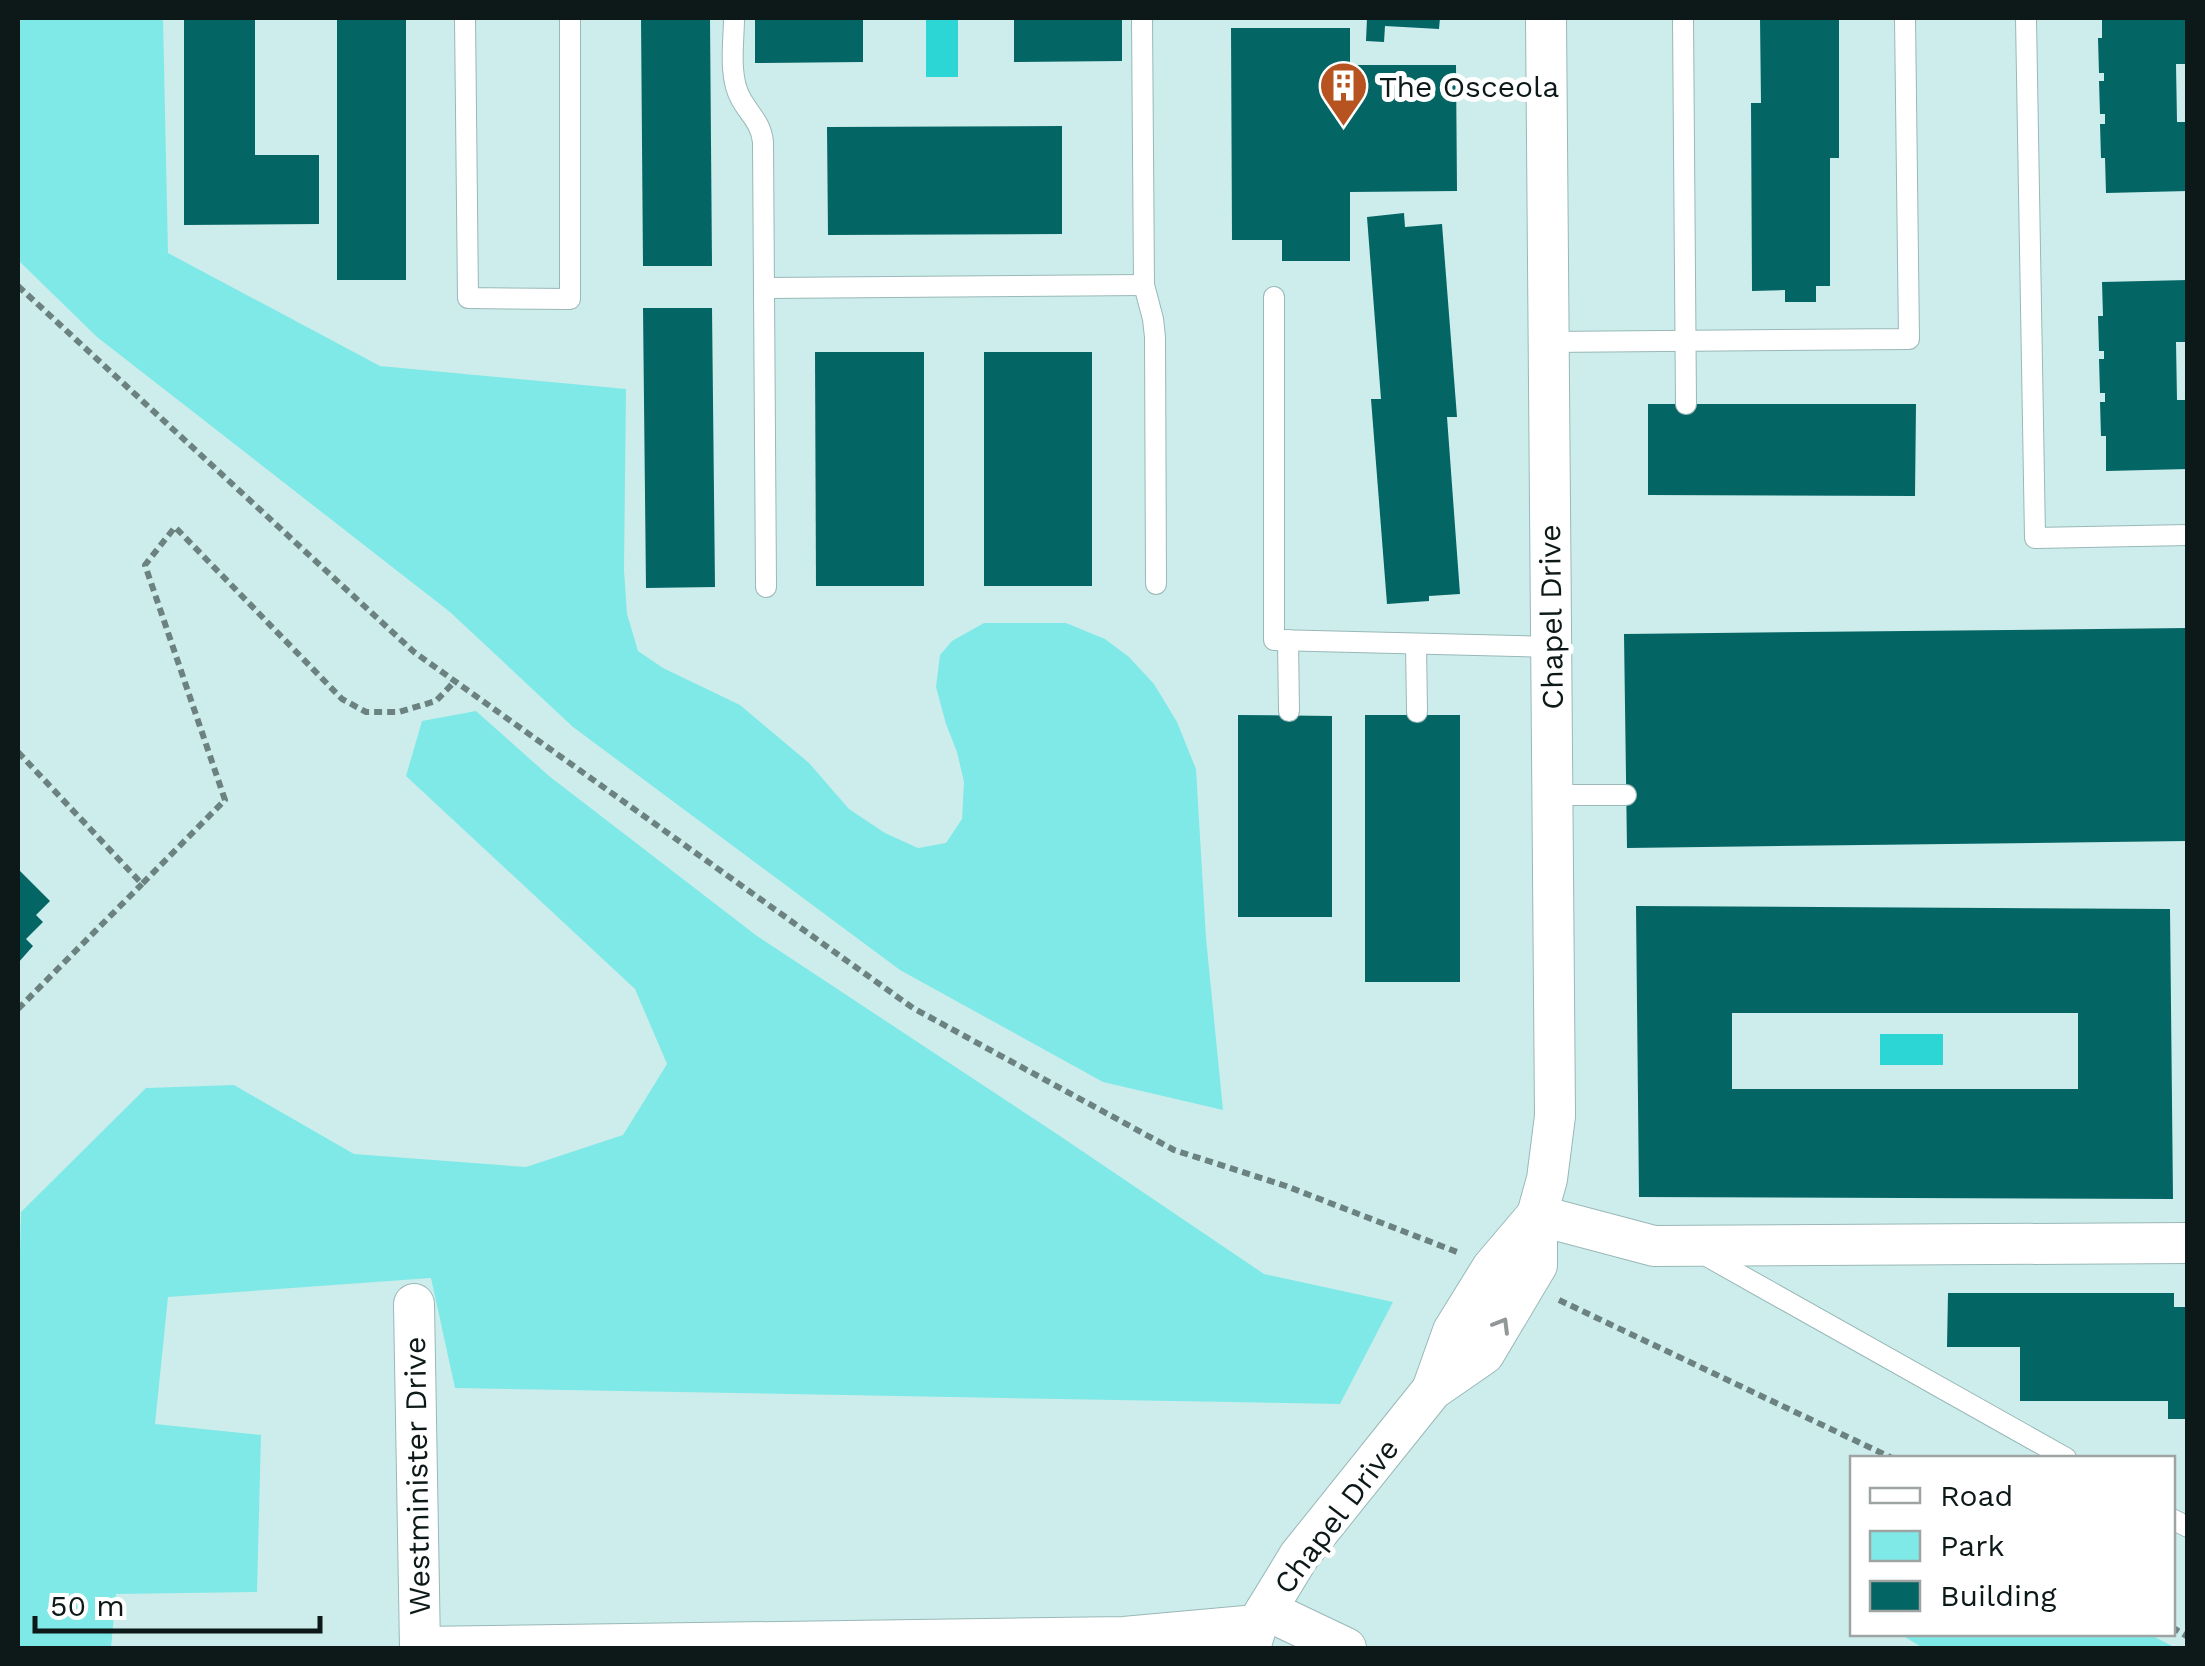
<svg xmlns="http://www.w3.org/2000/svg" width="2205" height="1666" viewBox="0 0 2205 1666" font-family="'Work Sans',sans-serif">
	<rect width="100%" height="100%" fill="#cdedec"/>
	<g fill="#7fe9e7">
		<path d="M18,18H163L168,253L380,366L626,389L624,570L627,614L638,651L663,668L740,705L809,763L849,809L885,833L918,848L946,843L962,819L964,782L957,752L946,724L936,687L940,655L952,641L984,623H1066L1105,639L1129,657L1154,684L1177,722L1196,769L1206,938L1223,1110L1103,1082L900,970L573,727L450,612L97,337L18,260Z"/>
		<path d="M476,711L549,776L757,936L1054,1132L1264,1274L1393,1302L1340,1404L455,1388L431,1278L168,1297L155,1424L261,1435L257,1592L116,1594L111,1648H18V1336L21,1212L146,1088L234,1085L354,1154L526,1167L623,1135L667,1064L635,989L406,776L422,721Z"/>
		<path d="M1900,1634H2149L2176,1648H1923Z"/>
	</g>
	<g fill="#2cd6d5">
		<rect x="926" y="18" width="32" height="59"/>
		<rect x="1880" y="1034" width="63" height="31"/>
	</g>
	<g fill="#046565" fill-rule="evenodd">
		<path d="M184,18H255V155H319V224L184,225Z"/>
		<rect x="337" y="18" width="69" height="262"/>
		<path d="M641,18H710L712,266H643Z"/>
		<path d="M755,18H863V62L755,63Z"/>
		<path d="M1014,18H1122V61L1014,62Z"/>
		<path d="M1367,18H1440L1439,29L1385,26L1384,42L1366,41Z"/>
		<path d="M1760,18H1839V158H1830V286H1816V302H1785V290L1752,291L1751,103H1761Z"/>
		<path d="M2102,18H2188V64H2176L2177,122H2188V191L2106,193L2105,158H2101L2100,124H2105V114H2100L2099,81H2104V73H2099L2098,38H2102Z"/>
		<path d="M1231,28H1350V65H1456L1457,191L1350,192V261H1282V240H1232Z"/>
		<path d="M1062,126V234L828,235L827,127Z"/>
		<path d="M1404,213L1405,227L1442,224L1457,417H1447L1460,594L1429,596V601L1387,604L1371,399H1381L1367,217Z"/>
		<path d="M2188,280V342H2176L2177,400H2188V469L2106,471V436H2101L2100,402H2105V393H2100L2099,359H2104V351H2099L2098,316H2103L2102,282Z"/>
		<path d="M643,308H712L715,587L646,588Z"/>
		<path d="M815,352H924V586H816Z"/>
		<rect x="984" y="352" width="108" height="234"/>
		<path d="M1648,404H1916L1915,496L1648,495Z"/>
		<path d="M2188,628V841L1627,848L1624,634Z"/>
		<path d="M1238,715L1332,716V917H1238Z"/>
		<rect x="1365" y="715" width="95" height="267"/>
		<path d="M18,869L50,901L36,915L43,922L26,939L33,946L18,963Z"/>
		<path d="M1636,906L2170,909L2173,1199L1639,1197ZM1732,1013H2078V1089H1732Z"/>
		<path d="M1948,1293H2174V1307H2188V1419H2168V1401H2020V1347H1947Z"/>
	</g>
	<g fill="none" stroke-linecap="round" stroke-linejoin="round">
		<defs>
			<g id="lane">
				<path d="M465,18L468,298L570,299V18"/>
				<path d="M734,18C734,42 728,76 741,99C750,115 761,123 763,142L766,587"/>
				<path d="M1142,18L1144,285L1153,319L1155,337L1156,584"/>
				<path d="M1683,18L1686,404"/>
				<path d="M2026,18L2035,538L2188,535"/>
				<path d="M766,288L1144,285"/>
				<path d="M1274,297V640L1551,647"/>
				<path d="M1548,342L1909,339L1905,18"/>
				<path d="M1288,640L1289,711"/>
				<path d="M1416,644L1417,712"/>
				<path d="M1552,795H1626"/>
				<path d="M1703,1254L2066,1458"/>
				<path d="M2172,1519L2188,1527"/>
			</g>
			<g id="street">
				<path d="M1537,1215L1654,1246L2188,1243"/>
				<path d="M414,1304L420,1648"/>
				<path d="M1432,1390L1453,1331L1492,1268L1537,1215"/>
				<path d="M1266,1610L1346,1648"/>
				<path d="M420,1647L1124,1637L1257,1625"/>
				<path d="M1250,1648L1257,1625L1299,1556L1432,1390L1484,1354L1537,1265V1215L1547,1179L1555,1116L1546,18"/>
			</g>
		</defs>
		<use href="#lane" stroke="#99b8b7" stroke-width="22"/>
		<use href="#street" stroke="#99b8b7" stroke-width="42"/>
		<g stroke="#6c8281" stroke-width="6" stroke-dasharray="8 5" stroke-linecap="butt">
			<path d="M18,286L414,652L913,1008L1174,1150L1286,1186L1457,1252"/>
			<path d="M18,752L142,884L225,800L145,565L175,527L342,699L366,712H399L436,701L455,681"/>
			<path d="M18,1009L142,884"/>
			<path d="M1559,1300L1892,1458"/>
			<path d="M2172,1627L2188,1637"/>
		</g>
		<use href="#lane" stroke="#fff" stroke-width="20"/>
		<use href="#street" stroke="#fff" stroke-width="40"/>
	</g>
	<defs><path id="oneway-chevron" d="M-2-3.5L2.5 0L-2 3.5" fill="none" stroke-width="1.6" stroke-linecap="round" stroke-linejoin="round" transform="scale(2.5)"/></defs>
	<use stroke="#929797" href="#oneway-chevron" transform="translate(1502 1325) rotate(-59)"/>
	<defs>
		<symbol id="building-pin" viewBox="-11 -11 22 30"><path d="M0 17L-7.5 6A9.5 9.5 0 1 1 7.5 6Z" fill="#b75320" stroke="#fff"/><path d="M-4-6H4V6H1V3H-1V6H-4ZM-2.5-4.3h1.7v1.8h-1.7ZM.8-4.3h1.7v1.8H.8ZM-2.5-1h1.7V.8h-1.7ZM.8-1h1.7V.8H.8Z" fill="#fff"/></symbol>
	</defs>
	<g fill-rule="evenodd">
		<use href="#building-pin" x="1316" y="58" width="55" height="75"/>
	</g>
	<g text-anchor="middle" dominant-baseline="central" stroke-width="10" stroke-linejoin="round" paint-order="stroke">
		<g font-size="30" fill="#0d1818" stroke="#fff" text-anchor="start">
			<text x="1379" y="86">The Osceola</text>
		</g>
		<g font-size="30" fill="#0d1818" stroke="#fff">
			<text transform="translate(1551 617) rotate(-91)">Chapel Drive</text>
			<text transform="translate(417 1476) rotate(-91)">Westminister Drive</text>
			<text transform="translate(1336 1516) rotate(-53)">Chapel Drive</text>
		</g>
	</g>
	<rect width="2205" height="1666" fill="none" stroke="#0d1818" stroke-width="40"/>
	<rect x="1850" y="1456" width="325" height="180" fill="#ffffff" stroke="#9ea3a3" stroke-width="2.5"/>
	<rect x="1870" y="1488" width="50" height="15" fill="#ffffff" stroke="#9ea3a3" stroke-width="2.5"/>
	<text x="1940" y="1506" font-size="30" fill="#0d1818">Road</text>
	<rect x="1870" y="1531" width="50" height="30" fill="#7fe9e7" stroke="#9ea3a3" stroke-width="2.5"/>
	<text x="1940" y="1556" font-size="30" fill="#0d1818">Park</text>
	<rect x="1870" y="1581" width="50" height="30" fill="#046565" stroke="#9ea3a3" stroke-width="2.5"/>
	<text x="1940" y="1606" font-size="30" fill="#0d1818">Building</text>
	<path d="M35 1616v15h285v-15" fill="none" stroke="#0d1818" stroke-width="5"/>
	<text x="50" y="1616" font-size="30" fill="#0d1818" stroke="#ffffff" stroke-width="8" paint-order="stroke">50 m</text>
</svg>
